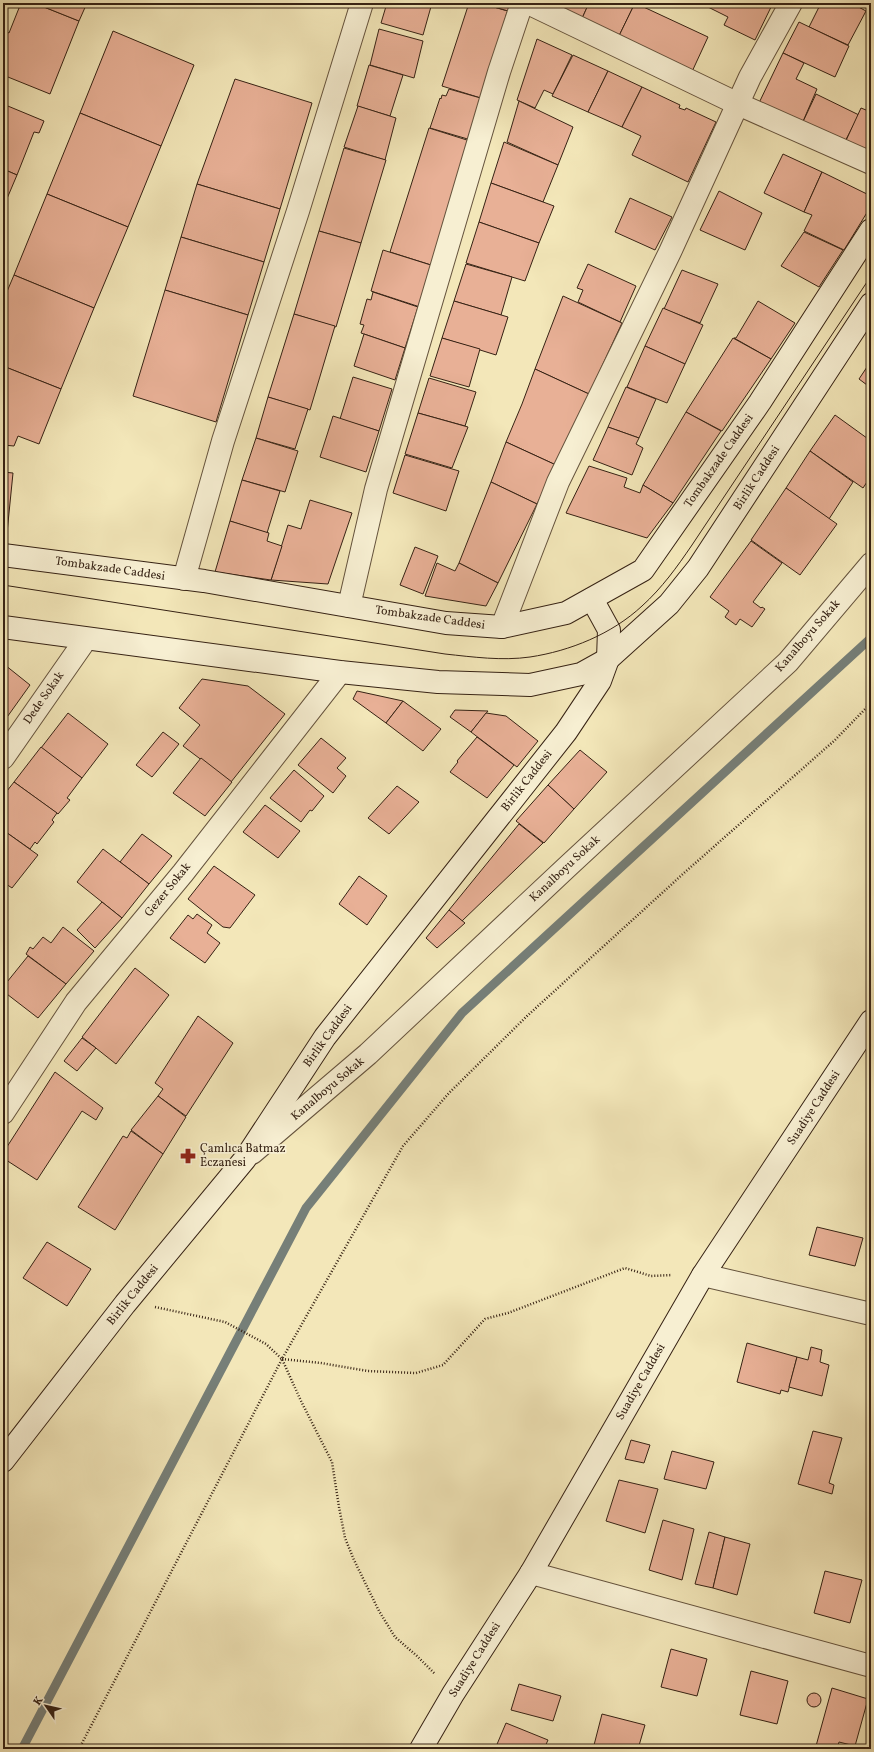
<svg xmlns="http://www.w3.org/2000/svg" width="874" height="1752" viewBox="0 0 874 1752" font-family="Vollkorn,serif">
	<rect width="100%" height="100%" fill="#f3e7b9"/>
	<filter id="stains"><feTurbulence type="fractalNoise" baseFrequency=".005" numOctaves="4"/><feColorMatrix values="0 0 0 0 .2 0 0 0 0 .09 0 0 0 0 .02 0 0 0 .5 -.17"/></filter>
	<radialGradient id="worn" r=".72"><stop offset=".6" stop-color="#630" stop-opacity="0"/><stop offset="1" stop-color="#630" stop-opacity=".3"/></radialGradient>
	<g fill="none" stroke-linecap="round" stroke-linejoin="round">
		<path stroke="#767f78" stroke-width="9" d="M22,1749L306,1208L462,1013L871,638"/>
	</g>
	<g fill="#e8b096" stroke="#362214">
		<path d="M21,3H34L79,21L50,94L3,75V42L7,32L9,33Z"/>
		<path d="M34,3H87L79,21Z"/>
		<path d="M387,3H432L423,35L381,23Z"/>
		<path d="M469,3H480L511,12H507L504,23L507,24L484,99L442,86Z"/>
		<path d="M480,3H515L512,12Z"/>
		<path d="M549,3H589L579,25Z"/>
		<path d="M589,3H635L616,42L579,25Z"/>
		<path d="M635,3L708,37L690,76L616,42Z"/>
		<path d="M700,3H773L755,40L724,25L728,17Z"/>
		<path d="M821,3H851L866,11L848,45L809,27Z"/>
		<path d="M799,22L849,46L835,77L783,53Z"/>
		<path d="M379,29L423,41L414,78L370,65Z"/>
		<path d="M113,31L194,65L161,146L80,113Z"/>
		<path d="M537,39L572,55L553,94L544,90L535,108L517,100Z"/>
		<path d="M783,53L804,63L796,79L817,89L801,126L758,105Z"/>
		<path d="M573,55L608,71L588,112L552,96Z"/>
		<path d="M369,65L403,75L390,116L357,106Z"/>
		<path d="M608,71L642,87L622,127L588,112Z"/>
		<path d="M235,79L312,103L280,209L197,184Z"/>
		<path d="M642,87L680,105L679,108L685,110L686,108L716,122L688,182L632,155L641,136L622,127Z"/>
		<path d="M449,89L484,99L471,140L430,128L440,98L441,99L442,95L446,96Z"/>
		<path d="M816,94L859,115L842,147L801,126Z"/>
		<path d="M519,101L573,127L558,165L507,142Z"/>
		<path d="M3,104L44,121L39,133L34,132L17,175L3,169Z"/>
		<path d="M358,106L396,118L385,160L344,147Z"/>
		<path d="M861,108L871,112V161L843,147Z"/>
		<path d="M80,113L161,146L128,227L47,194Z"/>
		<path d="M429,128L470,141L431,265L390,252Z"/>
		<path d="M504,142L558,165L543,202L491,183Z"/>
		<path d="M344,148L386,160L361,243L319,231Z"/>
		<path d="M783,154L822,172L804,212L764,193Z"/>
		<path d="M3,169L17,175L3,208Z"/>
		<path d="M822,172L871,196V206L844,250L804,231L812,215L804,212Z"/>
		<path d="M491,183L554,206L539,243L479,222Z"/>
		<path d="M197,184L280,209L264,262L181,237Z"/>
		<path d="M719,191L762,213L745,250L700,230Z"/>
		<path d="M47,194L128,227L94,308L14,275Z"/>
		<path d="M630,198L672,217L655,250L615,232Z"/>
		<path d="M479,222L539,243L525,281L466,263Z"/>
		<path d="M319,231L361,243L336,327L294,314Z"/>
		<path d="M804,232L843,250L819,287L781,266Z"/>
		<path d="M181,237L264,262L248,315L165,290Z"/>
		<path d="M383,250L434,266L420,307L371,291Z"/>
		<path d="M466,264L512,277L501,315L454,301Z"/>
		<path d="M588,264L636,286L620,322L578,302L583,290L577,288Z"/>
		<path d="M682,270L718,284L700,323L664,309Z"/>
		<path d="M14,275L94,308L61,389L3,366V301Z"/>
		<path d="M165,290L248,315L216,422L133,396Z"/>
		<path d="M373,292L418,307L405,348L361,333L364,325L360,324L367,299L371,300Z"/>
		<path d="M563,296L622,323L589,394L535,369Z"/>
		<path d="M454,301L508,317L496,355L442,338Z"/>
		<path d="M758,301L795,323L771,359L734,338H736Z"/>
		<path d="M663,308L703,325L685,364L645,346Z"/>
		<path d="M294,314L335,326L310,410L268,397Z"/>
		<path d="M364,334L405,348L395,380L354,366Z"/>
		<path d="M442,338L480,349L469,387L430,376Z"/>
		<path d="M733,338L771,359L722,431L686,412Z"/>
		<path d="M645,346L685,364L667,403L627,387Z"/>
		<path d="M871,361V388L859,379Z"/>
		<path d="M3,366L61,389L39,444L18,436L14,446L3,445Z"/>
		<path d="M535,369L589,394L556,465L506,442L522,404Z"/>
		<path d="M353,377L392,389L379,431L340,419Z"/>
		<path d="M429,378L476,392L465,426L418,413Z"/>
		<path d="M626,387L656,399L639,438L608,427Z"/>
		<path d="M268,397L308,409L295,449L256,438Z"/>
		<path d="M686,412L721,431L673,503L643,485Z"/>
		<path d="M418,413L468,427L452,468L405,454Z"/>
		<path d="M835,415L871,441V476L863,488L810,451Z"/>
		<path d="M333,416L379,431L366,472L320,457Z"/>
		<path d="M608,427L639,438L636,444L643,448L632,475L593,460Z"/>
		<path d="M256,438L298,451L285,492L242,480Z"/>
		<path d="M506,442L556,465L537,504L491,482Z"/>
		<path d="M810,451L853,482L829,519L786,488Z"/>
		<path d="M405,455L459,471L446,511L393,493Z"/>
		<path d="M589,466L627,478L624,487L640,493L643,485L673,503L647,538L566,513Z"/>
		<path d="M3,472L13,473L6,543H3Z"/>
		<path d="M242,480L280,491L267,533L230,521Z"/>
		<path d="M491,482L537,504L498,583L459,563Z"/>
		<path d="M786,488L837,524L800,575L751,540Z"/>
		<path d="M310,500L352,513L328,584L271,580L288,525L301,529Z"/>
		<path d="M230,521L269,533L267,541L282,546L271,580L215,572Z"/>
		<path d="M751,541L782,563L753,602L761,608L762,607L765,609L752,627L740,619L736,625L725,617L729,611L710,597Z"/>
		<path d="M415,547L438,556L423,594L400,585Z"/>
		<path d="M437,563L455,571L459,563L498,583L486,606L425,596Z"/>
		<path d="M5,665L30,685L5,720L3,719V668Z"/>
		<path d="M202,679L248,686L285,714L231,782L183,746L200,725L179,708Z"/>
		<path d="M357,691L403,701L386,723L353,699Z"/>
		<path d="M403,701L441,729L423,751L386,723Z"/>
		<path d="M455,710L488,711L471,732L450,717Z"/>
		<path d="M68,713L108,744L82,778L41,748Z"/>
		<path d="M486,713L506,716L538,741L517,767L471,732Z"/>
		<path d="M163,732L179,744L152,777L136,765Z"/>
		<path d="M477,737L514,765L487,798L450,772L458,762L457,761Z"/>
		<path d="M321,738L346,758L337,768L346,776L333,793L298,765Z"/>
		<path d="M41,747L82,778L67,798L70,800L58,814L14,782Z"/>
		<path d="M580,750L607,772L574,809L548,785Z"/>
		<path d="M201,758L232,782L205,816L173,793Z"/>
		<path d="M294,770L324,796L312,811L310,810L301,822L270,798Z"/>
		<path d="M14,782L57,813L52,820L54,822L37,844L35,842L30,849L3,830V796Z"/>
		<path d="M548,785L574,809L544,843L516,821Z"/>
		<path d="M397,786L419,802L389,834L368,818Z"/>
		<path d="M265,805L300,831L278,858L243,832Z"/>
		<path d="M519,824L543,843L462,921L449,910Z"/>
		<path d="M3,830L38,855L12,888L3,882Z"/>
		<path d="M142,834L172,856L149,884L120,862Z"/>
		<path d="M103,849L149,884L122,918L77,882Z"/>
		<path d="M214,866L255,895L230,928L223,927L188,899Z"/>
		<path d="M359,876L387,896L367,925L339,904Z"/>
		<path d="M102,902L122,918L95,948L77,930Z"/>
		<path d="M449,910L465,923L437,948L426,938Z"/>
		<path d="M197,914L212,925L207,933L220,943L205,963L170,938L188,915L193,919Z"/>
		<path d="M63,927L94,951L66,984L26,954L30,947L33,949L43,937L51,943Z"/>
		<path d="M28,956L66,984L38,1018L3,991V987Z"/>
		<path d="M135,968L169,995L116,1064L82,1037Z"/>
		<path d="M198,1016L233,1043L186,1116L158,1096L163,1089L155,1083Z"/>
		<path d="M82,1038L96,1048L77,1071L64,1061Z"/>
		<path d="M55,1072L103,1108L96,1120L82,1111L37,1180L3,1158V1153Z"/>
		<path d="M158,1096L186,1117L163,1154L131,1130Z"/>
		<path d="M131,1131L163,1154L115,1230L78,1207L123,1136L127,1138Z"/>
		<path d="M817,1227L863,1238L855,1266L809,1255Z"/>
		<path d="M47,1242L91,1269L67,1306L23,1278Z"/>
		<path d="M747,1343L797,1357L788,1392L781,1390L780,1394L737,1382Z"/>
		<path d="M811,1347L822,1350L820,1362L829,1365L822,1396L789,1387L797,1357L808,1360Z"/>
		<path d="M813,1431L842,1438L829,1483L834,1485L832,1494L798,1484Z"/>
		<path d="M631,1440L650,1445L644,1463L625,1459Z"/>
		<path d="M672,1451L714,1462L706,1489L664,1479Z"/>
		<path d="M619,1480L658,1489L645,1533L606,1521Z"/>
		<path d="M663,1520L694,1529L682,1580L649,1570Z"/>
		<path d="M709,1532L725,1537L713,1588L695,1584Z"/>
		<path d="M725,1537L750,1544L737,1595L713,1588Z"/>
		<path d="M825,1571L862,1580L850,1623L814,1613Z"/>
		<path d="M671,1649L707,1659L697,1696L661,1687Z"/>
		<path d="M751,1671L788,1681L777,1724L740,1715Z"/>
		<path d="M519,1684L561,1696L553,1721L511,1710Z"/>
		<path d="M832,1688L868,1699L855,1746L839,1742L837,1749H828L816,1746Z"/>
		<circle cx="814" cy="1700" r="7"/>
		<path d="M602,1714L645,1725L638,1749H593Z"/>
		<path d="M506,1723L548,1740L544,1749H495Z"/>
	</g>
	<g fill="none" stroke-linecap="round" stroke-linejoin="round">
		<defs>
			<g id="street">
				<path d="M528,3L738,104L871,163"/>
				<path d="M184,579L223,441L298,211L362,3"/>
				<path d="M349,606L376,489L499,72L522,3"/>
				<path d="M502,627L558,482L670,252L750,77L791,3"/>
				<path d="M3,758L86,639"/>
				<path d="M3,1113L76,1002L183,873L340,672"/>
				<path d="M252,1153L368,1054L567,867L788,662L871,564"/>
				<path d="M703,1275L871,1314"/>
				<path d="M531,1573L871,1666"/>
			</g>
			<g id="secondary">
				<path d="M3,555L204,581L446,623L502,627L566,613L643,570L760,402L871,230"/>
				<path d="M3,627L340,672L438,682L530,685L581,674L608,659L669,604L698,568L871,304"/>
				<path d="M3,1461L125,1304L245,1159L325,1037L566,732L600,681L608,659L609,630L592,599"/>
				<path d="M421,1749L453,1694L531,1573L703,1275L871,1021"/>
			</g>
		</defs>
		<use href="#street" stroke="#65533d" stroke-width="24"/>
		<use href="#secondary" stroke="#362214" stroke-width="24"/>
		<g stroke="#362214" stroke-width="2.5" stroke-dasharray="1 2" stroke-linecap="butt">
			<path d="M155,1307L225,1322L266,1344L282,1359L301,1401L332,1462L339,1507L345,1538L354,1560L379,1611L395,1637L417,1656L435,1674"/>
			<path d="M282,1359L321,1363L368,1371L416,1373L443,1365L485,1319L508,1313L625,1268L651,1276L672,1275"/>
			<path d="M79,1749L282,1359L403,1146L449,1093L527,1016L684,873L835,740L871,703"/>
		</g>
		<use href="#street" stroke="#f7efd2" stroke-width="22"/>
		<use href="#secondary" stroke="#f7efd2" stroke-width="22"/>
		<path stroke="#362214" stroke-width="1" d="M3,585L445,654C473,657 502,661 530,657C570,651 612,634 642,606C662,588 677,567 692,545L871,276"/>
	</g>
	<defs>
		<symbol id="pharmacy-bare" viewBox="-9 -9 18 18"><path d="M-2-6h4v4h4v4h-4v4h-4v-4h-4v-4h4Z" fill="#8f2418" stroke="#f7efd2" stroke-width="2.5" paint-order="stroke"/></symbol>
	</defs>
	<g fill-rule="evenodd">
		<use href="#pharmacy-bare" x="177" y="1145" width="22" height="22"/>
	</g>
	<g text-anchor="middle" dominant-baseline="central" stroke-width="3.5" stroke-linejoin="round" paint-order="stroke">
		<g font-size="12" fill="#362214" stroke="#f7efd2">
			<text transform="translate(719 461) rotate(-55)">Tombakzade Caddesi</text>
			<text transform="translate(757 478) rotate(-57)">Birlik Caddesi</text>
			<text transform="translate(110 569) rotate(8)">Tombakzade Caddesi</text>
			<text transform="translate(430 618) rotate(8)">Tombakzade Caddesi</text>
			<text transform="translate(808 636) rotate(-49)">Kanalboyu Sokak</text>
			<text transform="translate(44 698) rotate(-55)">Dede Sokak</text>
			<text transform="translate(527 781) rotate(-52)">Birlik Caddesi</text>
			<text transform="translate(565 869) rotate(-43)">Kanalboyu Sokak</text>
			<text transform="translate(168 890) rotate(-51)">Gezer Sokak</text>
			<text transform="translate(328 1036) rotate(-54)">Birlik Caddesi</text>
			<text transform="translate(328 1089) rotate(-40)">Kanalboyu Sokak</text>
			<text transform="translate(814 1108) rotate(-57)">Suadiye Caddesi</text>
			<text transform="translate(133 1295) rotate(-51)">Birlik Caddesi</text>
			<text transform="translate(641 1382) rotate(-60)">Suadiye Caddesi</text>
			<text transform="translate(475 1660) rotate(-58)">Suadiye Caddesi</text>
		</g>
		<g font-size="12" fill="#362214" stroke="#f7efd2" text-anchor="start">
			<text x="200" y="1149">Çamlıca Batmaz<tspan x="200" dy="14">Eczanesi</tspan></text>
		</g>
	</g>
	<rect width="874" height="1752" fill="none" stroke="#f3e7b9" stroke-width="16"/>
	<rect x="4" y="4" width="866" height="1744" fill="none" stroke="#362214" stroke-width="2"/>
	<rect x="8" y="8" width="858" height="1736" fill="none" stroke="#362214"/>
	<g transform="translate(46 1706) rotate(304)" stroke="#f7efd2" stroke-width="3" paint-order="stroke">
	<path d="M0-3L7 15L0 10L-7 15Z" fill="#362214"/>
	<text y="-6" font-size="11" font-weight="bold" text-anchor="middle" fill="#362214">K</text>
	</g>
	<rect width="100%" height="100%" filter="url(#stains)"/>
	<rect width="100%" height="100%" fill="url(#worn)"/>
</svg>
